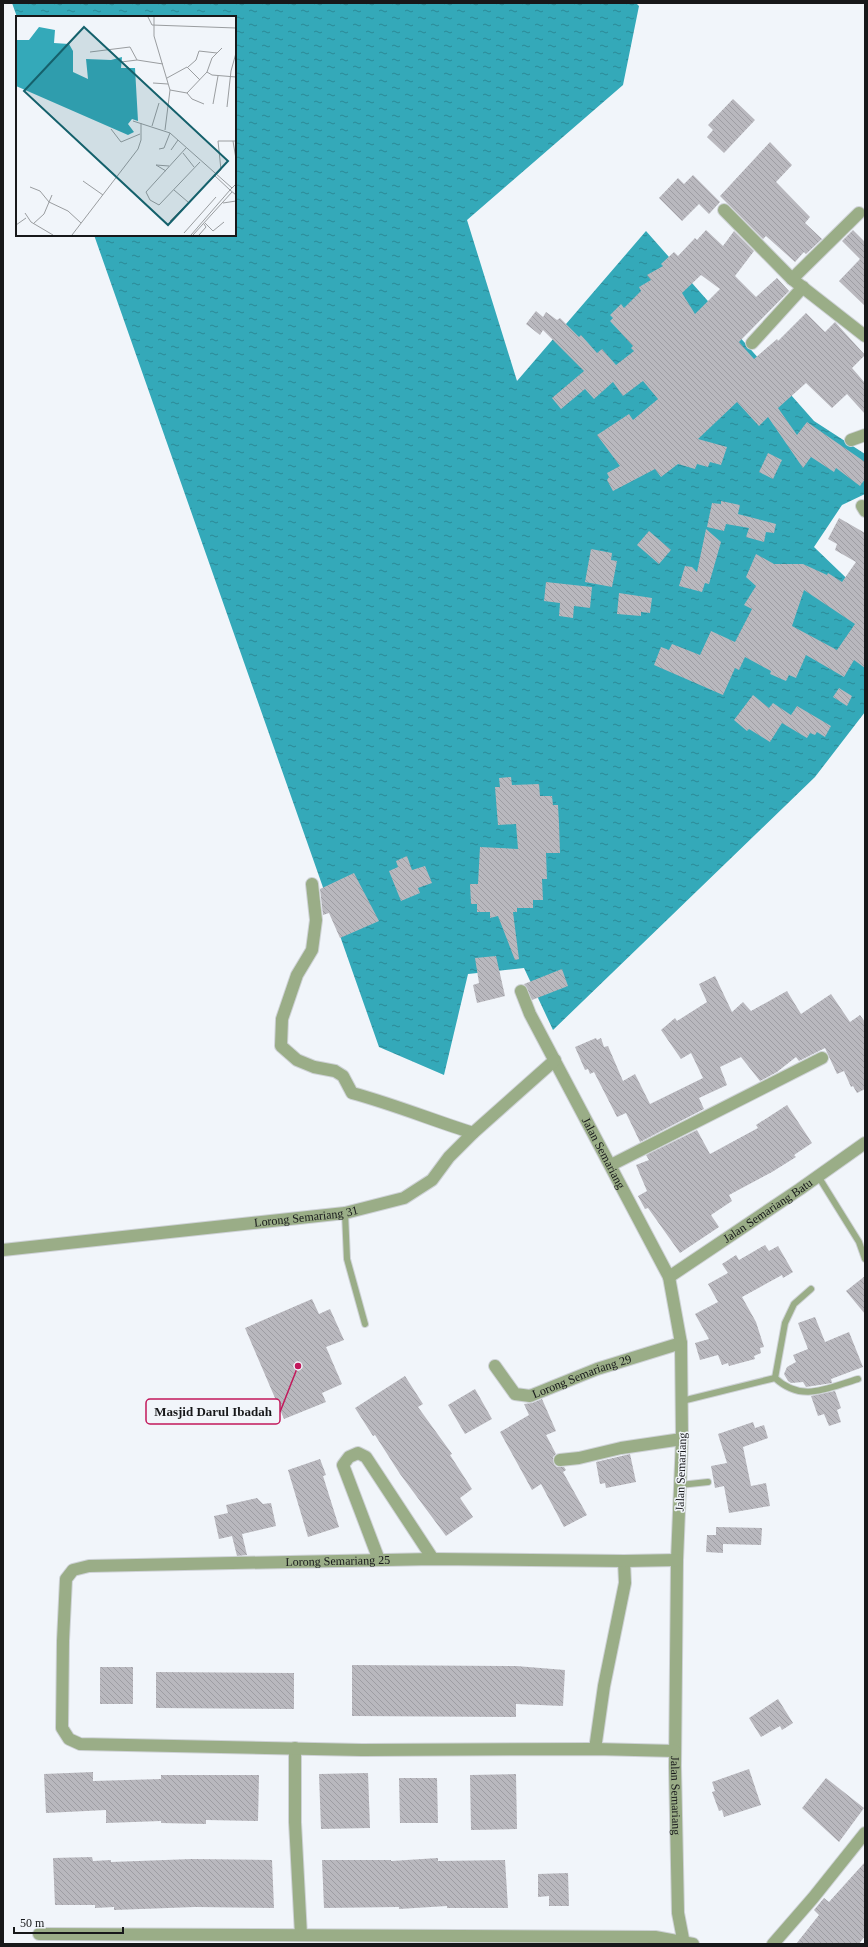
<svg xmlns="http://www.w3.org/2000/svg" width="868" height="1947" viewBox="0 0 868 1947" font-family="Georgia,serif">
	<defs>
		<pattern id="water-ripples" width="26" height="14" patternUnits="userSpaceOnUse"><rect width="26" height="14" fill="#34a9b9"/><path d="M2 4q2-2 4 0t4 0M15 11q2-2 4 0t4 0" fill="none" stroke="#2b8996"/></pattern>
		<pattern id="building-back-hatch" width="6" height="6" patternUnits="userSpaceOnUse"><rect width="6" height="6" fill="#b9b8be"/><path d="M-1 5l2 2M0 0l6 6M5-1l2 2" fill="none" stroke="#9e9da3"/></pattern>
	</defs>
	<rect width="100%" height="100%" fill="#f1f5fa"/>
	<path fill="url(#water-ripples)" d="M12,3H636L639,6L623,85L467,220L517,381L646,231L814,421L865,454V494L842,505L814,547L865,596V712L815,777L553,1030L524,968L468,974L444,1075L379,1047L94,235H235V17H17Z"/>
	<g fill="url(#building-back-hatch)" fill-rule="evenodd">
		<path d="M733,99L755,120L724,153L707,137L713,130L708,125Z"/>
		<path d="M770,142L792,165L776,182L810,217L805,223L822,239L806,254L804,252L795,262L766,236L763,239L720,196Z"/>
		<path d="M693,175L720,202L709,214L699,204L682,221L659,198L678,178L684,184Z"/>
		<path d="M706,230L723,246L734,231L754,251L735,276L756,297L777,278L789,291L739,342L754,359L777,339L778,341L806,313L825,332L835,322L865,355L852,368L865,383V414L847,394L832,408L806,383L778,408L797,435L807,422L865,462V479L860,486L836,468L834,472L811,457L803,468L768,417L759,426L737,402L698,439L727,447L721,465L710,462L708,467L697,464L695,469L678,464L661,477L655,469L613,491L607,480L609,477L607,473L620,466L597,435L629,414L633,420L658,399L643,381L623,396L613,382L594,399L585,389L561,409L552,398L584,371L543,330L540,335L526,324L536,311L543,317L546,312L557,320L560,318L579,337L581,335L597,353L602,349L616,365L634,351L631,348L633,346L610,321L613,318L610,315L621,304L624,308L641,291L639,287L651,280L647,275L663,266L661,264L674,252L678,256L695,238L697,240ZM701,275L720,289L695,314L682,293Z"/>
		<path d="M853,230L865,242V306L839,281L860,259L842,241Z"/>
		<path d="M768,453L782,460L773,479L759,472Z"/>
		<path d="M721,501L740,505L738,514L776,524L774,533L766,532L764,542L746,537L749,528L726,524L724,531L707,527L712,503L721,504Z"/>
		<path d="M839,518L865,533V668L854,660L844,677L806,655L796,678L789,675L786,681L770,674L771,671L745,657L739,670L735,668L723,695L654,665L661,647L669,650L672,644L700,655L711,631L735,642L752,609L744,605L756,586L746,577L756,554L774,564H803L827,575L828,573L842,582L856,562L835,550L837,544L828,539ZM804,590L855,624L837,650L792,626Z"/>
		<path d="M706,529L721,542L709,584L705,583L702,592L679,586L685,566L692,567L697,572Z"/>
		<path d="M649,531L671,550L659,564L637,545Z"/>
		<path d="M591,549L612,553L611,560L617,561L612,587L585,582Z"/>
		<path d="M546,582L592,587L590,608L574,606L573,618L559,616L560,603L544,601Z"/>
		<path d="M619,593L652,598L650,613L641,612V616L617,614Z"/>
		<path d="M839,688L852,696L847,706L833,697Z"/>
		<path d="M753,695L769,708L773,703L791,715L797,706L831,726L825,737L817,732L815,735L810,733L807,738L782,723L770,742L749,729L747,731L734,720Z"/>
		<path d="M511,777L512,785L539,784L540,796H552L553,805H558L559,823L560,853H546L547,879H542L543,900H533V908H517V912H513L519,959L515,960L498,916L490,918V912H477V904H471L470,884H478L480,847L518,849L516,824L498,825L495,787H500L499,778Z"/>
		<path d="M407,856L412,870L425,866L432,883L418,888L420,893L401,901L389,871L398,867L396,861Z"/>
		<path d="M354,873L379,921L340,938L329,913L323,915L320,889Z"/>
		<path d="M496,956L505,996L477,1003L473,985L479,983L475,958Z"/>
		<path d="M562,969L568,986L532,1000L524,984Z"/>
		<path d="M715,976L732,1012L743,1002L751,1011L787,991L801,1014L831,994L850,1022L860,1015L865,1022V1089L857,1093L853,1086L851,1087L844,1071L837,1074L825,1048L799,1061L796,1057L777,1072L760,1081L741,1057L720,1067L727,1085L699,1098L704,1109L640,1142L626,1113L617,1117L594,1072L590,1074L588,1069L585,1070L575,1047L596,1038L597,1040L601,1038L604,1047L608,1046L623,1081L635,1074L650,1104L703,1078L691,1053L681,1059L661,1030L675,1018L677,1021L707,1002L699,984Z"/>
		<path d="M787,1105L812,1143L794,1155L796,1157L772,1172L729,1195L732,1201L711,1215L719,1227L680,1253L648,1208L645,1209L638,1196L647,1191L636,1165L649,1160L646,1155L697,1130L710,1154L758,1128L756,1125Z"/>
		<path d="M765,1245L769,1251L778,1246L793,1272L783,1278L782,1275L742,1297L756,1322L764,1347L760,1348L761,1353L754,1356L755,1359L729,1366L728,1363L722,1365L718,1355L700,1360L695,1343L709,1339L695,1314L718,1302L708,1284L728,1273L722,1264L736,1255L739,1260Z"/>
		<path d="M865,1276V1314L846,1291Z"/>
		<path d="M312,1299L319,1314L330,1309L344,1340L326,1347L342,1384L322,1393L326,1402L284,1419L245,1328Z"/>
		<path d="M815,1317L825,1342L849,1332L863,1367L831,1379L832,1383L806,1387L803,1382L791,1383L788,1381L784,1374L787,1367L796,1362L793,1355L808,1349L798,1323Z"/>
		<path d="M405,1376L423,1404L418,1407L452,1454L450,1455L472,1489L460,1498L473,1517L446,1536L400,1474L375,1435L373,1436L355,1408Z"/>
		<path d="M475,1389L492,1419L465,1434L448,1405Z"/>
		<path d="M835,1391L841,1408L837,1410L841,1422L829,1426L824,1414L818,1416L811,1396Z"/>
		<path d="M542,1399L556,1431L546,1435L556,1454L553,1457L554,1464L557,1467H564L566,1470L563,1472L587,1515L564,1527L541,1484L532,1490L500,1432L529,1415L524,1404L532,1403Z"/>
		<path d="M753,1422L755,1428L764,1425L768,1438L743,1447L751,1486L766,1483L770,1506L729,1513L724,1486L715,1488L711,1466L727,1463L718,1434Z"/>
		<path d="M630,1454L636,1482L606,1488L605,1483L600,1484L596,1462Z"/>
		<path d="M320,1459L326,1475L323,1476L339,1527L308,1537L288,1470Z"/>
		<path d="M257,1498L263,1504L271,1503L276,1526L242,1534L247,1555L237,1556L232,1536L219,1539L214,1516L228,1513L226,1505Z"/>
		<path d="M716,1527L762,1528L761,1545L723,1544V1553L706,1552L707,1535H716Z"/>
		<path d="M352,1665L516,1666L565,1670L563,1706L516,1704V1717L352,1716Z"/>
		<rect x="100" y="1667" width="33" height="37"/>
		<path d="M156,1672L294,1673V1709L156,1708Z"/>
		<path d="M778,1699L793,1723L782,1730L780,1726L761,1737L749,1718Z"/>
		<path d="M749,1769L761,1805L724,1817L722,1810L719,1811L712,1792L715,1791L712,1782Z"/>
		<path d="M93,1772V1781L161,1779V1775H259L258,1821L206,1820V1824L161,1823V1821L106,1823V1810L46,1813L44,1774Z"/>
		<path d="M368,1773L370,1828L321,1829L319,1774Z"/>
		<path d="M516,1774L517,1829L471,1830L470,1775Z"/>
		<path d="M399,1778H437L438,1823H400Z"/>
		<path d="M826,1778L864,1808L839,1842L802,1808Z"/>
		<path d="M92,1857L93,1861L111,1860V1862L192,1859L272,1860L274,1908L195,1907L114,1910V1907L95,1908V1905H55L53,1858Z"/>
		<path d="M438,1858V1861L505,1860L508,1908H447V1906L399,1909V1907L324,1908L322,1860H391V1861Z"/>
		<path d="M865,1862V1936L859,1944H796L819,1915L814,1910L824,1898L829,1902Z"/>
		<path d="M568,1873L569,1906H549V1896L538,1897V1874Z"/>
	</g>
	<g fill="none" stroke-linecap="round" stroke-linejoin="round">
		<defs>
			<g id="lane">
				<path d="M818,1176L859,1242L865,1259"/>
				<path d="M345,1213L347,1259L365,1324"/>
				<path d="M775,1378L785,1323L794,1304L811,1289"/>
				<path d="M682,1401L775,1378C802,1403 827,1388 858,1379"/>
				<path d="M680,1485L708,1482"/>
			</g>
			<g id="street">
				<path d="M724,210L792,279L865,336"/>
				<path d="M792,279L859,213"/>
				<path d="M752,343L803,287"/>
				<path d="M851,440L865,435"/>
				<path d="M862,506L865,511"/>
				<path d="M312,884L316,920L312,950L297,975L282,1019L281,1046L297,1060L314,1067L335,1071L343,1076L352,1093C393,1104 432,1120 473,1133"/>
				<path id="s1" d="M521,991L530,1014L669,1277L681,1343L682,1439L677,1560L675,1766L678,1913L684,1944"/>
				<path d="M611,1165L822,1058"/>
				<path id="s2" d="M3,1250L345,1213L404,1198L432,1180L449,1157L473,1133L555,1060"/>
				<path id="s3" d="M669,1277L800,1189L865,1143"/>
				<path id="s4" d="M495,1366L515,1394L530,1396L597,1369L681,1343"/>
				<path d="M560,1460L579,1458L621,1448L682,1439"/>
				<path d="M379,1560L343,1465L349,1457L358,1453L366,1457L433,1559"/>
				<path d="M295,1748V1822L301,1935"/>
				<path d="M595,1749L604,1686L625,1583L624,1561"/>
				<path id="s5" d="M675,1751L595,1749L362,1750L80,1744L69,1739L62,1728L63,1641L66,1579L73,1570L89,1566L433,1559L624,1561L677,1560"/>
				<path d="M39,1934L655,1937L693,1944"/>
				<path d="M773,1944L813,1898L865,1833"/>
			</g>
		</defs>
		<use href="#lane" stroke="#ced2d6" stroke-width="8"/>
		<use href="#street" stroke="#ced2d6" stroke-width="14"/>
		<use href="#lane" stroke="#9aad87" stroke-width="6"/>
		<use href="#street" stroke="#9aad87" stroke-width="12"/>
	</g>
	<g text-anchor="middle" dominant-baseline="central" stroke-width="3" stroke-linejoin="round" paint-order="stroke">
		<g font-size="12" fill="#17181a" stroke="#f1f5fa">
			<text stroke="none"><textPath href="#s1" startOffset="182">Jalan Semariang</textPath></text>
			<text stroke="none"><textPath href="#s3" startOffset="119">Jalan Semariang Batu</textPath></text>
			<text stroke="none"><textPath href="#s2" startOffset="305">Lorong Semariang 31</textPath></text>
			<text stroke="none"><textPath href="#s4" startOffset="105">Lorong Semariang 29</textPath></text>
			<text transform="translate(681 1472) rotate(-88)">Jalan Semariang</text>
			<text stroke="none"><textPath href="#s5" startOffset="1046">Lorong Semariang 25</textPath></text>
			<text stroke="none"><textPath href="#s1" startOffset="842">Jalan Semariang</textPath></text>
		</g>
	</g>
	<g transform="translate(16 16)">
		<rect width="220" height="220" fill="#f1f5fa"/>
		<path d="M23,11L39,14L38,27L53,28L57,35V56L72,63L70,43L95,44L106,41L105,52H119L122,105L116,103L112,108L118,116L112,119L0,70V24H13Z" fill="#34a9b9"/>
		<path fill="none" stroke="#9a9da0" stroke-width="1" d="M132,1L136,9L220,12M138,1V20L154,74L149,114M74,36L114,31L121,44M105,46L121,44L147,48M172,51L180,44L183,35L201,37M191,56L196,42L206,32M151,62L171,51L184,64M137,67L152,68M154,74L171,77L191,56L196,59L220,61M171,77L176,83L188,88M197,88L202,60M211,91L215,55L220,37M117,105L154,117L216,172M136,110L143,87M95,113L105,126L124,118M217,125L220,143M170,132L130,176L134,184L143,189L184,146M143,133L148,132L154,117M155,134L162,124M167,137L178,151M150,155L140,149L153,150M67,165L87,179M220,168L214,174L220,179M14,171L24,175L33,186L52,195L65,207M158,174L172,186M207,187L220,185M9,197L15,206L37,219M154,205L205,154L202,125H220M189,207L197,215L208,206M17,208L28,198L36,179M0,209L10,202M168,217L200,181M56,219L122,133L125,124V107M175,219L214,174L198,159M177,219L216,176M183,219L190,211L188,208"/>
		<path fill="#15616c" fill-opacity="0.15" stroke="#15616c" stroke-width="2" d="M68,11L212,145L152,209L8,75Z"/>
		<rect width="220" height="220" fill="none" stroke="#17181a" stroke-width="2"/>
	</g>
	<path fill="none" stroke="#c2185b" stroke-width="1.5" d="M298 1366L280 1412"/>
	<circle fill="#c2185b" stroke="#f1f5fa" stroke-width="1.5" cx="298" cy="1366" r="4"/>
	<rect fill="#f1f5fa" stroke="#c2185b" stroke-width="1.5" x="146" y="1399" width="134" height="25" rx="4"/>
	<g font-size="13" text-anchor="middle" font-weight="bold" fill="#17181a">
		<text x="213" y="1416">Masjid Darul Ibadah</text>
	</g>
	<rect width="868" height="1947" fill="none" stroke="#17181a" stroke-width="8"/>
	<path d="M14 1927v6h109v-6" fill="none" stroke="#17181a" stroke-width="2"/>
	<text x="20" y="1927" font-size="12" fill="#17181a" stroke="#f1f5fa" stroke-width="3" paint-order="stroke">50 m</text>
</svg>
